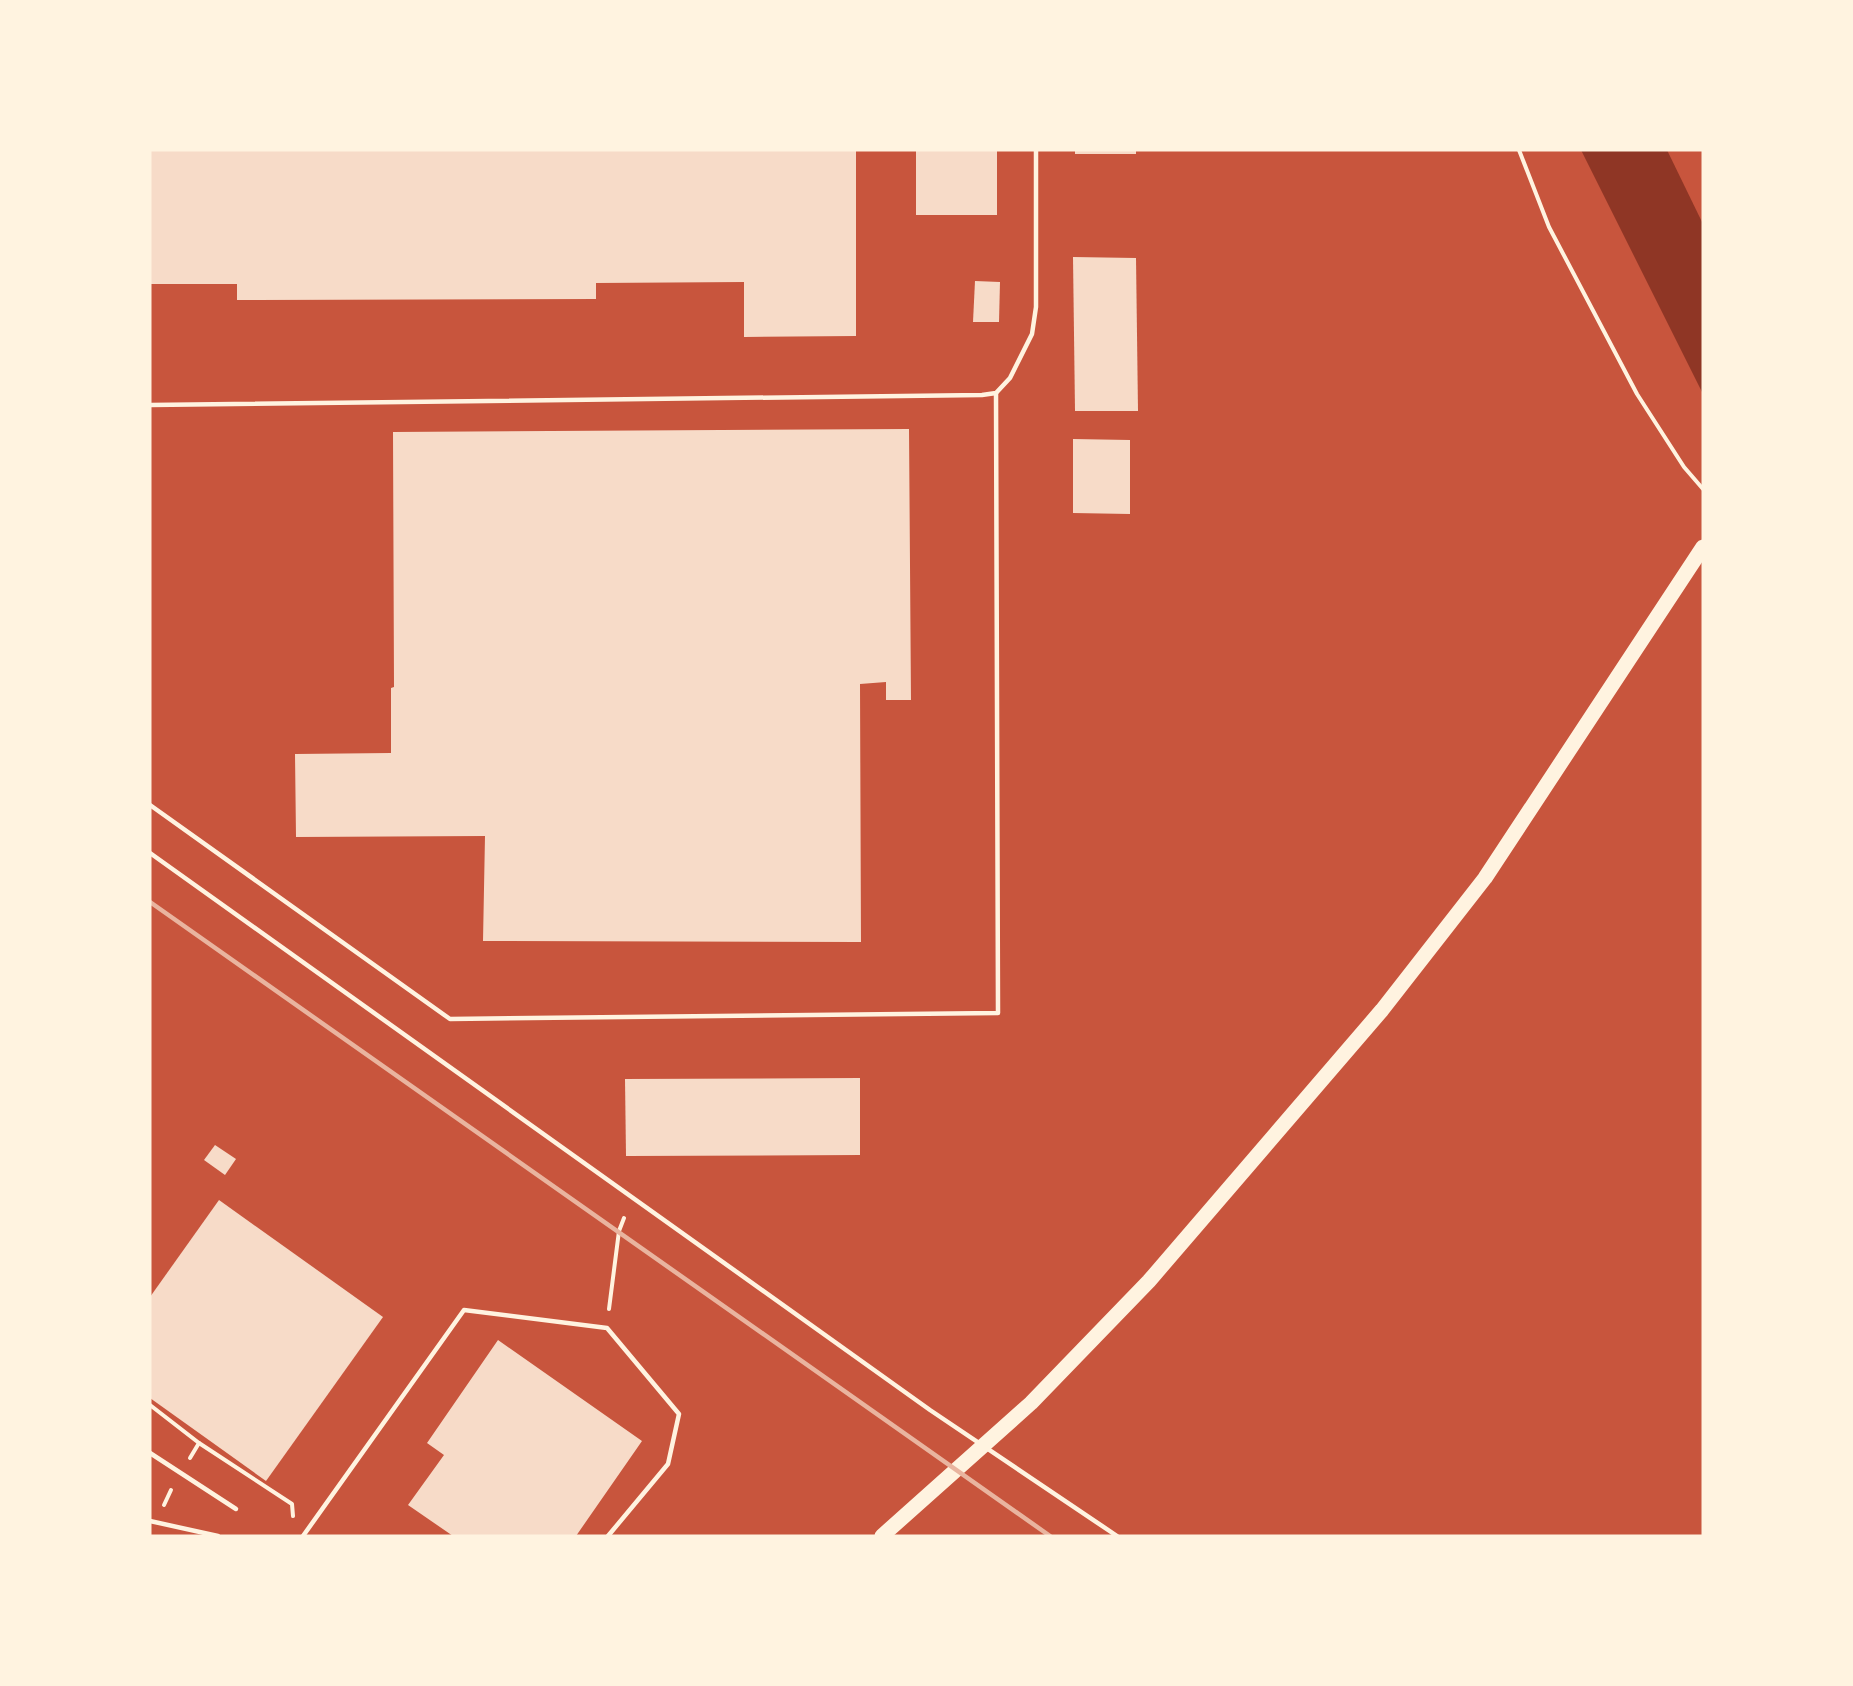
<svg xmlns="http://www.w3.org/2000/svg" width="1853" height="1686" viewBox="0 0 1853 1686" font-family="'Fira Sans',sans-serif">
	<rect width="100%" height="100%" fill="#c8553d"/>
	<path fill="#8f3625" d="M1581,150H1667L1703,224V394Z"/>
	<g fill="#f7dbc8">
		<path d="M150,150H856V336L744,337V282L596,283V299L237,300V284H150Z"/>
		<rect x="916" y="150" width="81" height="65"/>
		<rect x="1075" y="150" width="61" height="4"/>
		<path d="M1073,257L1136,258L1138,411H1075Z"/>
		<path d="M975,281L1000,282L999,322H973Z"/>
		<path d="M909,429L911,700H886V682L860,684L861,942L483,941L485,836L296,837L295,754L391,753V688L394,687L393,432Z"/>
		<path d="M1073,439L1130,440V514L1073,513Z"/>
		<path d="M860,1078V1155L626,1156L625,1079Z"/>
		<path d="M215,1145L236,1159L225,1175L204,1160Z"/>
		<path d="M219,1200L383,1317L266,1481L150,1398V1297Z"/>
		<path d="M498,1340L642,1441L576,1536H453L408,1505L444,1455L427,1443Z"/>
	</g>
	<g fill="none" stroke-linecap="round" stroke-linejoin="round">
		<g stroke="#fff3e0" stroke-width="4">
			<path d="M1519,150L1549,227L1637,394L1684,467L1703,489"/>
			<path d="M609,1309L619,1231L624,1218"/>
			<path d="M150,1405L199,1443L292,1504L293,1516"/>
			<path d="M190,1458L199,1443"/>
			<path d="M164,1505L171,1490"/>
		</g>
		<g stroke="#fff3e0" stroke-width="4.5">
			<path d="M150,405L982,395L996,393L1010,378L1032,334L1036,307V150"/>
			<path d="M150,805L450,1019L998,1013L996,393"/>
			<path d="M150,853L930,1410L1117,1536"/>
			<path d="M150,1453L236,1509"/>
			<path d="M150,1521L218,1536"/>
			<path d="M303,1536L464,1310L607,1328L679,1414L668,1464L608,1536"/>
		</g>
		<path stroke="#fff3e0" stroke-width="15" d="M882,1536L1031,1403L1149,1281L1382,1010L1485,878L1703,547"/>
		<path stroke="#e9b49f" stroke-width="4.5" d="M150,902L1050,1536"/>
	</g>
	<rect width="1853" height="1686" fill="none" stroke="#fff3e0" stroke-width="303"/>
</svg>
